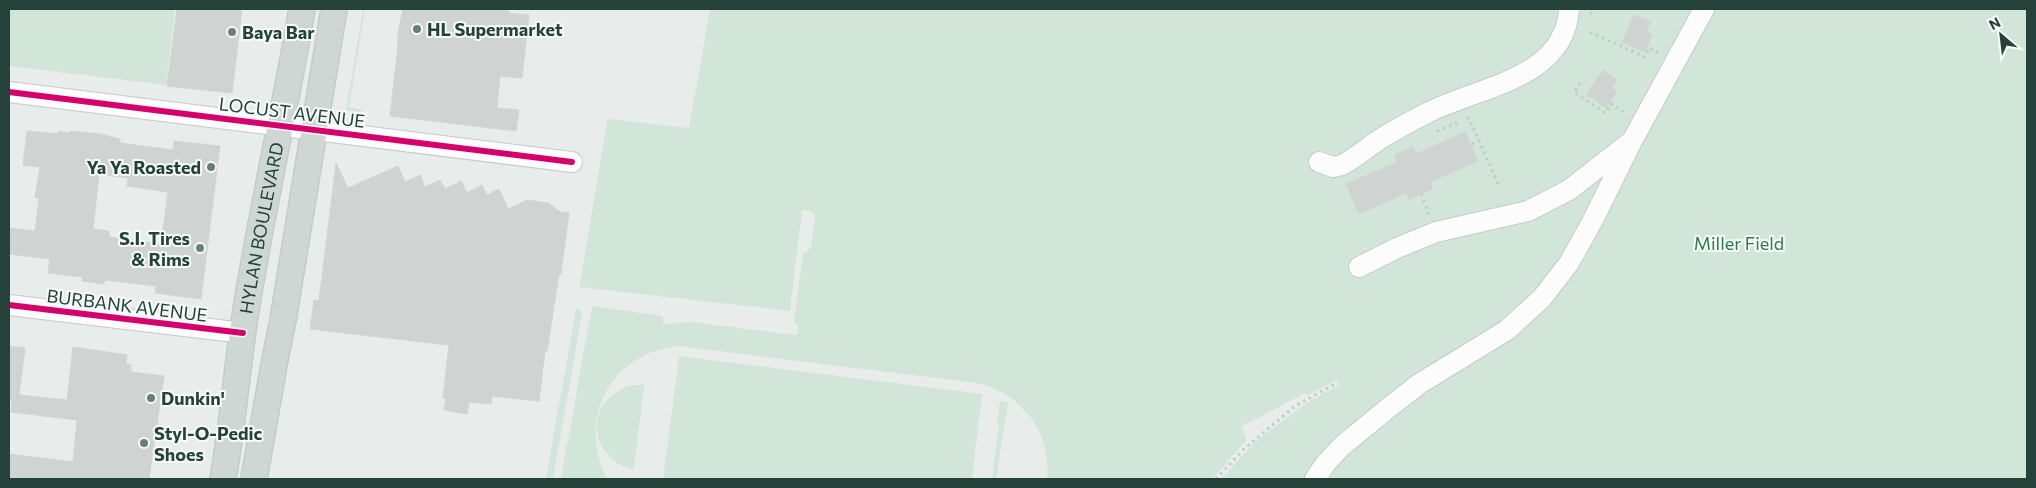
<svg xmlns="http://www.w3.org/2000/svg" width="2036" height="488" viewBox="0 0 2036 488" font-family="Commissioner,sans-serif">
	<rect width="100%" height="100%" fill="#e8edeb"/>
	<g fill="#d1e6d8">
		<path d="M9,9H175L166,85L9,66Z"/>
		<path d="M363,9H365L349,107L362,110V112L346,110Z"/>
		<path d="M710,9H2027V479H1221L1255,442L1306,403L1339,385L1336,380L1307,396L1305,393L1241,427L1246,437V441L1212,479H1047C1052,433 1022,393 977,383L678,346C610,353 576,419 607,479H561L592,306L663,316V324L693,322L797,335L798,326L794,321L803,252H806L811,248L815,216L811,211L802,210L790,311L579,287L608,119L689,128Z"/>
		<path d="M576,309L581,310L582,313L553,479H546Z"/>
		<path d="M679,356L982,394L972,479H663Z"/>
		<path d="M633,385H644L634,470C585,457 584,398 633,385Z"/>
		<path d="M1000,401L1008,402L996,479H992L999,424L997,423Z"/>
	</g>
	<g fill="#cfd4d2" stroke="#d1d6d4" fill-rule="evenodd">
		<path d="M177,9H242L232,93L167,86Z"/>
		<path d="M403,9H509L508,13L529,15L522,78L500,76L497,108L519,110L516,131L390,116L398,46V32Z"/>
		<path d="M1634,15L1651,22L1646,32L1652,35L1645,52L1622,42Z"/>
		<path d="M1603,70L1617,80L1612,88L1617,92L1606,108L1586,94Z"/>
		<path d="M27,131L58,134V131L69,133L70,131L100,134L120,139V143L173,150L174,141L220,146L201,299L155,293L156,286L105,280L104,284L82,281V277L48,273L50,259L9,254V228L35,231L39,198H35L40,167L23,165ZM99,174L128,178L127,186L168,192L161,244L109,237V231L93,229Z"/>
		<path d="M1465,132L1478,161L1430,182L1433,189L1421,194L1409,200L1406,193L1359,214L1346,184L1397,162L1394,155L1413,147L1416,154Z"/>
		<path d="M336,163L348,188L398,166L405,182L420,175L425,187L440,180L445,189L461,181L467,193L482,185L487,195L499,189L508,209L527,200L548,203L560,212L569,213L561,274H559L547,351H545L539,401L492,396L491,404L469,402L467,414L444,410L446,399L443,398L449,345L310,329L314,300L319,301Z"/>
		<path d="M9,346L25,348L19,395L67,400L73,347L127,355L126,364L131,365V372L164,376L149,479H9V454L73,462L77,420L11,412L12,400H9Z"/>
	</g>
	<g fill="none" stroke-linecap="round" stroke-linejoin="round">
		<defs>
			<g id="minor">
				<path d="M9,92L572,162"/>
				<path d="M1319,162L1333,167L1342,165C1355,158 1367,148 1380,139C1395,130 1411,121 1427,113C1476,87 1565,80 1569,9"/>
				<path d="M1359,267L1397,248L1436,232L1528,211L1569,190L1628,144"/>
				<path d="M9,305L243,333"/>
				<path d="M1315,479L1326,463L1342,446L1387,409L1419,384L1507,330L1542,298L1569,263L1593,220L1632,141L1704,9"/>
			</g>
			<g id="major">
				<path id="s1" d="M223,479C233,423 237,366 246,310C262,209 285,110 302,9"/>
				<path d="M254,479L275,359L283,320L334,9"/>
			</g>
		</defs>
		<use href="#minor" stroke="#c5cac8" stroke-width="22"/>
		<use href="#major" stroke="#c3ccc9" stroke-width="28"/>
		<g stroke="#c3ccca" stroke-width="3" stroke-dasharray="2.5 4" stroke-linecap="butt">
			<path d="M1590,14L1596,9"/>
			<path d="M1590,32L1645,57L1649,48L1660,53"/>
			<path d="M1580,83L1574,92L1605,113L1611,104L1627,114"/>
			<path d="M1467,118H1469L1500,188"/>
			<path d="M1437,131L1459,122"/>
			<path d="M1472,144L1479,140"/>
			<path d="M1421,194L1429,215"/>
			<path d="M1216,479L1244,449L1295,406L1335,384"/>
		</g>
		<use href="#minor" stroke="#fcfcfc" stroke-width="20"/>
		<use href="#major" stroke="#cfd7d5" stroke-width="25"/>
		<defs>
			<g id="cycleway">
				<path d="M9,92L572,162"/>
				<path d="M9,305L243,333"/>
			</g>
		</defs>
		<use href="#cycleway" stroke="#f7fbf9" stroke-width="9"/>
		<use href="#cycleway" stroke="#d6006c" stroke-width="6"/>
	</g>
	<g fill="#697e78" stroke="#f7fbf9" stroke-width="2">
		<circle cx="417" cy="29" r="5"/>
		<circle cx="232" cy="32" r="5"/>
		<circle cx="211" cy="167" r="5"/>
		<circle cx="200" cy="248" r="5"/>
		<circle cx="151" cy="398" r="5"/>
		<circle cx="144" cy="443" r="5"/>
	</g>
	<g text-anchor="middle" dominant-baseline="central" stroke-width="4" stroke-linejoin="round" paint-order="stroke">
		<g font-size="18" font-weight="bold" fill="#24423a" stroke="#f7fbf9" text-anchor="start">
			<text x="427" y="29">HL Supermarket</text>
			<text x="242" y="32">Baya Bar</text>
			<text x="201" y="167" text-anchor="end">Ya Ya Roasted</text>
			<text x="190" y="238" text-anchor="end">S.I. Tires<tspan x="190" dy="21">&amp; Rims</tspan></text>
			<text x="161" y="398">Dunkin'</text>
			<text x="154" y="433">Styl-O-Pedic<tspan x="154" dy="21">Shoes</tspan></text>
		</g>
		<g font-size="18" fill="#24423a" stroke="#f7fbf9">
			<text transform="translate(292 112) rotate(7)">LOCUST AVENUE</text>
			<text stroke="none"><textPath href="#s1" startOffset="254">HYLAN BOULEVARD</textPath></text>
			<text transform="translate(127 305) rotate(7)">BURBANK AVENUE</text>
		</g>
		<g font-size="18" fill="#2d7a4b" stroke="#f7fbf9">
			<text x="1739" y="243">Miller Field</text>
		</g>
	</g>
	<rect width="2036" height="488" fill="none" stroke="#24423a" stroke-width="20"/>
	<g transform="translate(2001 35) rotate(332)" stroke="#f7fbf9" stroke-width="4" paint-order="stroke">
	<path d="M0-4L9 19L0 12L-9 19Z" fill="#24423a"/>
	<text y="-8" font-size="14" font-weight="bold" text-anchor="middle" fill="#24423a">N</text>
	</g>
</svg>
